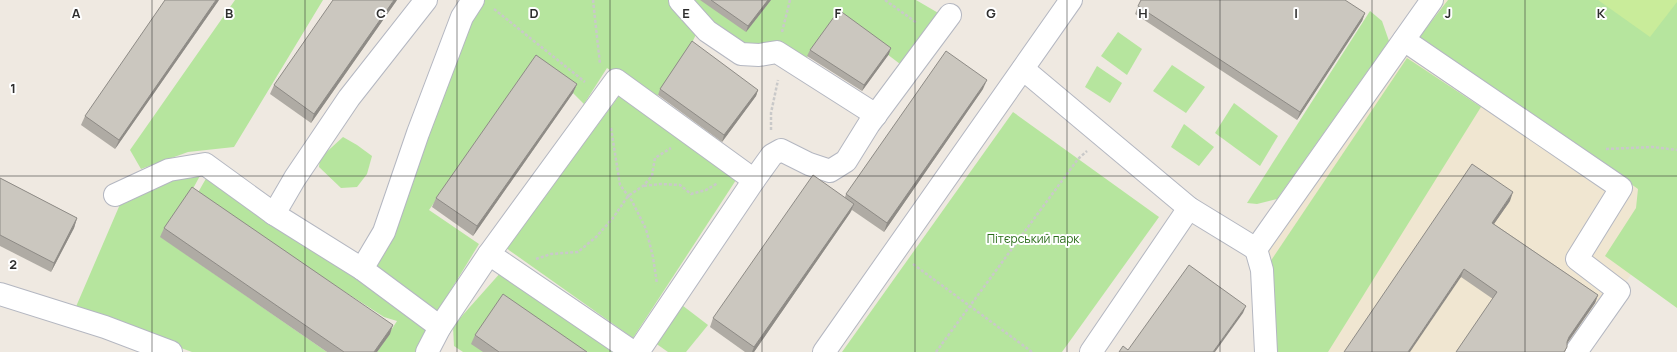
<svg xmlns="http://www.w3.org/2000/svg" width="1677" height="352" viewBox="0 0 1677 352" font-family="Manrope,sans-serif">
	<rect width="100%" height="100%" fill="#efe9e1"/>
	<path fill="#f0e6d1" d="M1438,0H1677L1649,250L1574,352H1274L1266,245Z"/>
	<g fill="#b6e59e">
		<path d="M235,0H323L234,147L188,152L141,169L130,150Z"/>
		<path d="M480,0H916L940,14L904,67L837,16L805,60L742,48L701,24L690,47L658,95L652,99L607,68L584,104L573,93L532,64L429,210L479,244L438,311L375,265L432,115L474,18Z"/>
		<path d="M1448,0H1677V308L1605,256L1636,208L1638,189L1603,164L1417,40Z"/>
		<path d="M1370,11L1382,21L1389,41L1277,199L1257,204L1247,203Z"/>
		<path d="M1118,32L1142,49L1127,75L1101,56Z"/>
		<path d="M1407,58L1481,107L1328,352H1273L1268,265Z"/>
		<path d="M1172,65L1205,87L1186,113L1153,91Z"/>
		<path d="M1097,66L1122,83L1110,103L1085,87Z"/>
		<path d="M619,96L736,180L633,338L506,248Z"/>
		<path d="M1234,103L1278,136L1260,166L1215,133Z"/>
		<path d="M1013,112L1159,217L1062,352H842Z"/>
		<path d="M1184,124L1214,147L1199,166L1171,147Z"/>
		<path d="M343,137L357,145L372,156L367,174L357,187L341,188L319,167L320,158Z"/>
		<path d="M202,172L189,196L161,237L327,352H192L75,309L121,202L169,179Z"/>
		<path d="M208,175L402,311L432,329L420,352H377L397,321L384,317L196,196Z"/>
		<path d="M502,271L619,352H463L454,346L453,326Z"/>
		<path d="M674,299L708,325L686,352H668L648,338Z"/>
	</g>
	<path fill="#c9ec9a" d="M1598,0H1677V2L1650,37Z"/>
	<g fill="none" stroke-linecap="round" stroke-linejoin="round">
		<defs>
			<g id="minor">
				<path d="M680,1L707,31L741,54L759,55L777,52L876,115"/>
				<path d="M1404,40L1621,188L1577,259L1619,291L1576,352"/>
				<path d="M1023,69L1189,208L1256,249"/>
				<path d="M754,180L772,155L781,150L809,164L830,171L846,161L869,124L950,15"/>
				<path d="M115,195L169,170L205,164L274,214"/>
				<path d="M1256,249L1432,0"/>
				<path d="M1256,249L1262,270L1266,352"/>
				<path d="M362,269L274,214L295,178L349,98L426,0"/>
				<path d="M0,294L105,327L171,352"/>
				<path d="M440,327L489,254"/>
				<path d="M427,352L440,327L362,269L384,232L418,133L462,17L473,0"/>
				<path d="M633,352L489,254L616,80L754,180L638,352"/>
				<path d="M824,352L1071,0"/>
				<path d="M1091,352L1189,208"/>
			</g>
		</defs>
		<use href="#minor" stroke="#b4b7c1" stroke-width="24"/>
		<g stroke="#c9c9c9" stroke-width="2.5" stroke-dasharray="3 2" stroke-linecap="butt">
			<path d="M593,0L600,64"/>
			<path d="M885,0L917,23"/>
			<path d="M494,9L585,82"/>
			<path d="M782,32L790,0"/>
			<path d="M611,128L620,185L632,201L646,229L653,257L657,284"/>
			<path d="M771,130V113L778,80"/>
			<path d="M1606,149L1653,147L1677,150"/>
			<path d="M644,186L660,184L680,185L691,194L706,190L718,183"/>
			<path d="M536,259L551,254L578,252L596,237L613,218L628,196L643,186L652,176L655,158L671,148"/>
			<path d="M913,264L1032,352"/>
			<path d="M936,352L1078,159L1087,151"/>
		</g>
		<use href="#minor" stroke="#fff" stroke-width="22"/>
	</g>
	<g fill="#afaba4">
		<path d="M219,0L115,149L81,125L85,116Z"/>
		<path d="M397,0L311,123L270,94L274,85Z"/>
		<path d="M700,0H771L746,32Z"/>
		<path d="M1138,6L1365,13L1362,21L1297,120L1135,14Z"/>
		<path d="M810,50L889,54L862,91L807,56Z"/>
		<path d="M577,84L573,93L473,236L432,207L436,198Z"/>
		<path d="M660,89L758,90L756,96L722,142L658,95Z"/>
		<path d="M983,89L884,232L852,210L850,213L754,352H745L710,327L713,318L845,197L846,194Z"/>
		<path d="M0,178L77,218L74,228L51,272L0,246Z"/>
		<path d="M1510,201L1494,224L1598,295L1595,303L1567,343V347L1565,352H1456L1493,299L1461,277L1344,352Z"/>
		<path d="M164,228L390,334L377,352H327L160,237Z"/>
		<path d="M475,335L587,352H483L471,344Z"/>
	</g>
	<g fill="#8e8b86">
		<path d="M216,0H219L115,149L119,140Z"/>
		<path d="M394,0H397L311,123L314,114Z"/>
		<path d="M768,0H771L746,32L748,26Z"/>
		<path d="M1365,13L1362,21L1297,120L1300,112Z"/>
		<path d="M891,48L889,54L862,91L864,85Z"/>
		<path d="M987,80L983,89L884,232L887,223Z"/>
		<path d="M577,84L573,93L473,236L477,226Z"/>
		<path d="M758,90L756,96L722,142L724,135Z"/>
		<path d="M1513,192L1510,201L1489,231L1492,223Z"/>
		<path d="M854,204L850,213L754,352H752L754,347Z"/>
		<path d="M77,218L74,228L51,272L54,263Z"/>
		<path d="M1464,269L1461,277L1410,352H1408Z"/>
		<path d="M1598,295L1595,303L1566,345L1569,337Z"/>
		<path d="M1246,306L1243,313L1215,352H1213Z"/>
		<path d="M393,325L390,334L377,352H374Z"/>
	</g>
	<g fill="#cbc7bf" stroke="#8e8b86">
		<path d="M165,0H216L119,140L85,116Z"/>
		<path d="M333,0H394L314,114L274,85Z"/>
		<path d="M711,0H768L748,26Z"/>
		<path d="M1141,0H1345L1365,13L1300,112L1138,6Z"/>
		<path d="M839,10L891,48L864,85L810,50Z"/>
		<path d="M692,41L758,90L724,135L660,89Z"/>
		<path d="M946,51L987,80L887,223L846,194Z"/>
		<path d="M536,55L577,84L477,226L436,198Z"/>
		<path d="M1472,164L1513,192L1492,223L1598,295L1569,337L1567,342V347L1564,352H1456L1497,292L1464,269L1408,352H1344Z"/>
		<path d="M813,175L854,204L754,347L713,318Z"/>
		<path d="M0,178L77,218L54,263L0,235Z"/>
		<path d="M192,187L393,325L374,352H344L164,228Z"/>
		<path d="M1189,265L1246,306L1213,352H1119L1123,346L1128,350Z"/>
		<path d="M503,294L587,352H499L475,335Z"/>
	</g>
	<path fill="none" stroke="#2e2e2e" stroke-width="1" stroke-opacity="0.55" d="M152,0V352M305,0V352M457,0V352M610,0V352M762,0V352M915,0V352M1067,0V352M1220,0V352M1372,0V352M1525,0V352M0,176H1677"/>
	<g text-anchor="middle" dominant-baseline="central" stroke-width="4" stroke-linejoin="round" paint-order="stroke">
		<g font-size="12" fill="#2c6e1b" stroke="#fff">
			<text x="1033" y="238">Пітєрський парк</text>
		</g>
	</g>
	<g font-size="13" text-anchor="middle" font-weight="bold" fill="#2e2e2e" stroke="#fff" stroke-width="4" stroke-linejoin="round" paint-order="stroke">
		<text x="76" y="18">A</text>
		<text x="229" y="18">B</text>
		<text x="381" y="18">C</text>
		<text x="534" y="18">D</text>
		<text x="686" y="18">E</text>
		<text x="838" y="18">F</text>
		<text x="991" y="18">G</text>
		<text x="1143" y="18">H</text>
		<text x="1296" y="18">I</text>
		<text x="1448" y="18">J</text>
		<text x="1601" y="18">K</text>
		<text x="13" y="93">1</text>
		<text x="13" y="269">2</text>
	</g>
</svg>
